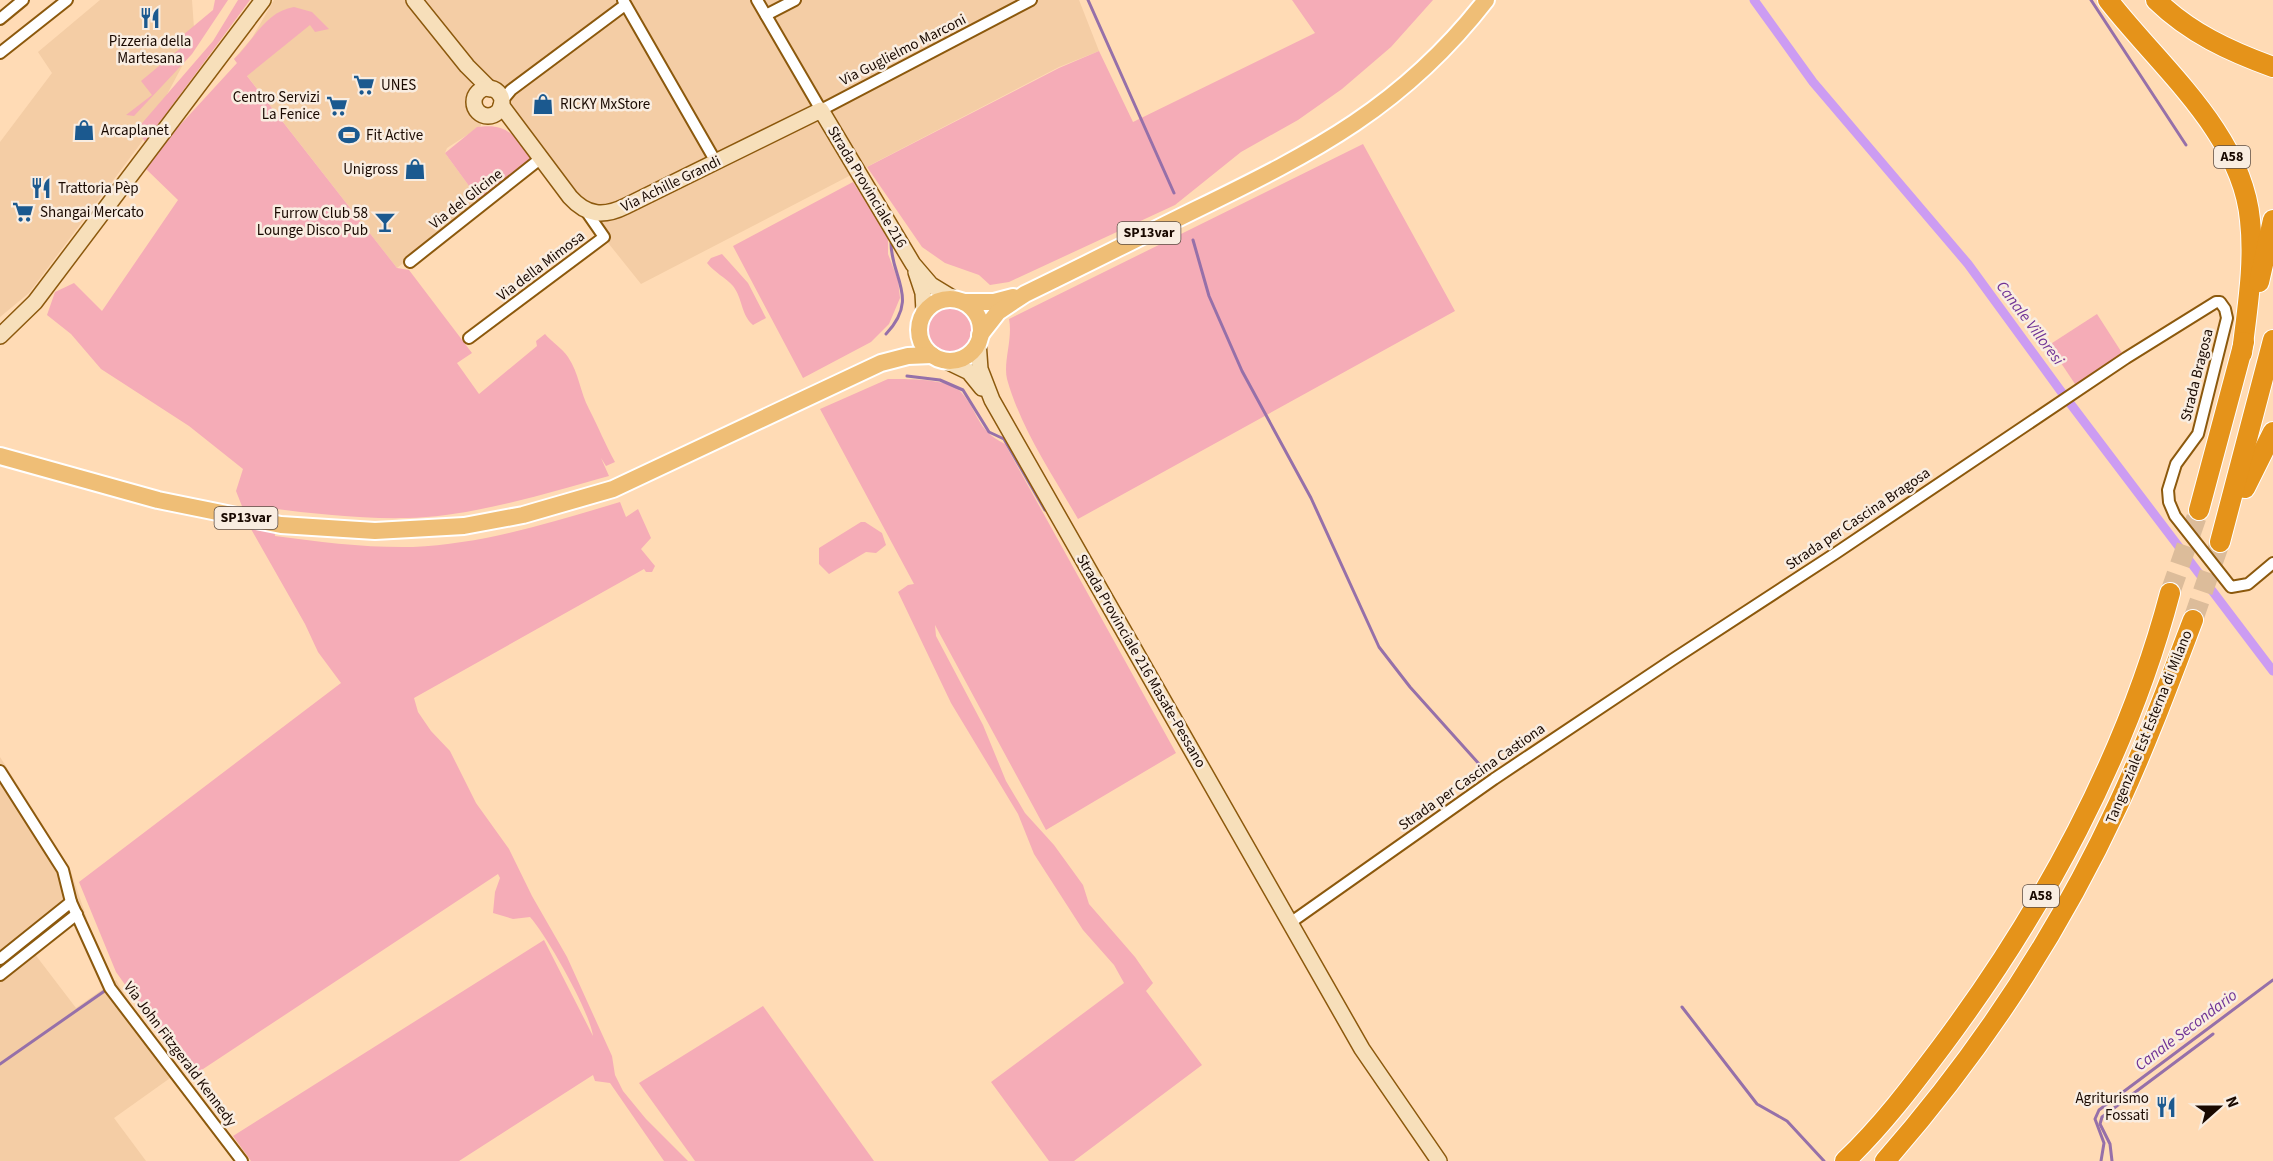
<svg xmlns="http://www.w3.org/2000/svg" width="2273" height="1161" viewBox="0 0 2273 1161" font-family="'Source Sans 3',sans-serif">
	<rect width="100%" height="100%" fill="#ffdbb5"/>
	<g fill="#f4cda5">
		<path d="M100,0H192L195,42L141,143L29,293L0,317V142L52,73L38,52Z"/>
		<path d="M274,0H412L471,78L474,109L481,116V126L447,148L445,153L480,201L397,268L234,59L252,38Z"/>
		<path d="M417,0H1079L1099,51L1059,67L641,284L541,159L501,94L492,87Z"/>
		<path d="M0,757L61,854L71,872L87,919L66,926L34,953L76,1008L116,980L130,1004L180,1071L114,1118L146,1161H0Z"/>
	</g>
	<g fill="#f5acb7">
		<path d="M215,0H228L192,54L134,116L126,115L152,95L141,81L188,42L183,35L213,10Z"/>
		<path d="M238,0H250L145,142L137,129L213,41Z"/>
		<path d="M1292,0H1433L1391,47L1342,89L1298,120L1241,152L1175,205L1009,282L990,285L979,275L945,263L922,247L867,167L1059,68L1099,51L1133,122L1315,33Z"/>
		<path d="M294,7L312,12L329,29L315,32L310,25L247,76L397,268L409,270L472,353L457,363L479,394L537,346L536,341L545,334C552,342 562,348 568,357C579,373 580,392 589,409C598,426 605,444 615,462L606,466L601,458L609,476C547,493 471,517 407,518C361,519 315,514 269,508L273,511L275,536C320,542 367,548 413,547C484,544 553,522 620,502L626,517L638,509L651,538L641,549L655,566L652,572H646L644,569L414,698L418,712L431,731L450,751L476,803L509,849L532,896L567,957L612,1056L615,1075L623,1091L646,1119L688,1161H664L610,1083L595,1081L593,1075L459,1161H251L233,1136L544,940L593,1036C590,1012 547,936 530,917L513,919L493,913L495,892L500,878L498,874L191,1077L116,972L79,882L341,683L318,652L305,624L251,529L236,491L243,469L189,426L101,369L71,334L47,315L55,292L74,283L102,311L178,200L146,169L169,137L237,63L234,59C253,41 266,11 294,7Z"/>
		<path d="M477,127C507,123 513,134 530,156L529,163L480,201L445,153Z"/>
		<path d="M1363,144L1455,311L1078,519C1052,474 1021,429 1007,379C1003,362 1013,339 1009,319Z"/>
		<path d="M853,182L888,236V254L898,280L900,298L889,324L871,342L803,378L733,246Z"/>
		<path d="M722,254L748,283L766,318L753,325C741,315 743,299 733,286C726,278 714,272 707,263L711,258Z"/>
		<circle cx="950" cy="330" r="26"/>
		<path d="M2097,314L2124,356L2077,387L2049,345Z"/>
		<path d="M888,379C906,379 948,378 961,392C979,412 976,430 1005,444L1176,753L1046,830L935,625L936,636L983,725L1006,781L1025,813L1054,845L1083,885L1089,904L1135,957L1153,983L1146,991L1202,1065L1074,1161H1049L991,1082L1124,983L1114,965L1083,930L1034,854L1018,814L951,703L898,592L908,585L914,584L820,409Z"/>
		<path d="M861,522H865L882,533L886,545L876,553L866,552L829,574L819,564V548Z"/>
		<path d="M763,1006L874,1161H695L639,1083Z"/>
	</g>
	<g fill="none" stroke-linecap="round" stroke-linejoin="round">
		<g stroke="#9670a9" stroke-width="3">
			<path d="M1088,0L1174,193"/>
			<path d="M2091,0L2186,145"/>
			<path d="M1193,240L1209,296L1242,371L1311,498L1379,647L1410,687L1480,765"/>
			<path d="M886,334C920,298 891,278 891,243"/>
			<path d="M907,376L940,380L963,390L989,432L1004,439L1045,510"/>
			<path d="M1682,1007L1757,1104L1787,1121L1824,1161"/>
			<path d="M0,1064L106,990"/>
			<path d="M2101,1161L2104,1143L2095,1119L2099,1110L2273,980"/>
			<path d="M2112,1161L2110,1144L2100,1124L2102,1117L2213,1034"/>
		</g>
		<path stroke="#cc9cf2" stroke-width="9" d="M1754,0L1813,82L1968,264L2060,390L2273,671"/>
		<g stroke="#dcbc9a" stroke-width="20" stroke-dasharray="20 10" stroke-linecap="butt">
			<path d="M2170,593L2199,510"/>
			<path d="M2193,620L2220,542"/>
		</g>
		<defs>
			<g id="street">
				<path d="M623,0L716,162"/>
				<path d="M757,0L821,110L1031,0"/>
				<path d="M766,15L795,0"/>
				<path d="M0,19L23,0"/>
				<path d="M0,53L67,0"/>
				<path d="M502,101L511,90L625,5"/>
				<path d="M410,262L540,159"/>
				<path d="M469,338L604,237L586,211"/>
				<path d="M0,771L63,870L71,902L110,988L242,1161"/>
				<path d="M1290,923L1494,779L1672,660L1836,553L2126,358L2216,302H2220L2225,309L2227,318L2198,434L2176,464L2168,490L2169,502L2175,516L2231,587L2248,584L2273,563"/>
				<path d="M0,959L71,902"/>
				<path d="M0,975L77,914"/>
			</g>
			<g id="secondary">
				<path d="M414,0L467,66L490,89"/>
				<circle cx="488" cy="102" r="14"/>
				<path d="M501,105L570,197C587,216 604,217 626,206L821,110L913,264L931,285L954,299"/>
				<path d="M916,272L923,293L924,311"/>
				<path d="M0,336L35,302L263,0"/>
				<path d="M978,342L980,369L992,400L1362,1049L1439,1161"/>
				<path d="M944,360L969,372L982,388"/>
			</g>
			<g id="primary">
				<circle cx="950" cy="330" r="31"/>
				<path d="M964,302H994L1013,297"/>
				<path d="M980,335L998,312L1025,294C1083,266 1140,237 1197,209C1314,152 1404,106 1486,0"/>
				<path d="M0,456L158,500L281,525L375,531L464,526L523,515L613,489L881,363L908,356L932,355"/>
			</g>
			<g id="highway">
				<path d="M2108,0C2159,66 2242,133 2250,220C2255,264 2247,309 2242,353"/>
				<path d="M2156,0C2190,33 2229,51 2273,67"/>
				<path d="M2259,282L2273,220"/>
				<path d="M2245,488L2273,432"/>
				<path d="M2199,510L2244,342"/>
				<path d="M2220,542L2273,340"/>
				<path d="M1845,1161C1881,1127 1912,1086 1942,1046C2042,912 2127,756 2170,593"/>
				<path d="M1885,1161C1979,1054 2058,934 2118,805C2146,745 2169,683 2193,620"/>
			</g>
		</defs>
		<use href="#street" stroke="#8c590d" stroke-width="14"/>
		<use href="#secondary" stroke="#8c590d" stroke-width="18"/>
		<use href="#primary" stroke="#fff" stroke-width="20"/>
		<use href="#highway" stroke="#fff" stroke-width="22"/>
		<use href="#street" stroke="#fff" stroke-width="10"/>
		<use href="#secondary" stroke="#f7dfba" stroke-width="15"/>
		<use href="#primary" stroke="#efbe76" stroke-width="16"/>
		<use href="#highway" stroke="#e5931a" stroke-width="20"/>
	</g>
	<defs>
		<symbol id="restaurant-bare" viewBox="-9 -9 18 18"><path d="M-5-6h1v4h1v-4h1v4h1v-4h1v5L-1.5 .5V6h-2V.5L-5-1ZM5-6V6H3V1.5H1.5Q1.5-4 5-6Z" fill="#1b598f" stroke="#f9ede1" stroke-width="2.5" paint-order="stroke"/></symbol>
		<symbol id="supermarket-bare" viewBox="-9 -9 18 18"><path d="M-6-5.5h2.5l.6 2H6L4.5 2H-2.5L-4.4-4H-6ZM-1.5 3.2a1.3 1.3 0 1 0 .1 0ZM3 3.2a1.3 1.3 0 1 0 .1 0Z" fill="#1b598f" stroke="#f9ede1" stroke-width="2.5" paint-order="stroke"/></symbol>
		<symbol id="shop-bare" viewBox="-9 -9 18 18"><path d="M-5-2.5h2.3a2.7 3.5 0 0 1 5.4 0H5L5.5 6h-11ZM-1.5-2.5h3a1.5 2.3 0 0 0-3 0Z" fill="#1b598f" stroke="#f9ede1" stroke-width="2.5" paint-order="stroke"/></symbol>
		<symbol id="stadium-bare" viewBox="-9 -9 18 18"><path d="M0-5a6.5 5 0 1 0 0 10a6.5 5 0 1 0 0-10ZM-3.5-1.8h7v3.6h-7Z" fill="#1b598f" stroke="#f9ede1" stroke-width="2.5" paint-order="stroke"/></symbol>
		<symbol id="bar-bare" viewBox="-9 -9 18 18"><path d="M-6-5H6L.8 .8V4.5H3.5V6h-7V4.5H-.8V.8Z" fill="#1b598f" stroke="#f9ede1" stroke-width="2.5" paint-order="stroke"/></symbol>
	</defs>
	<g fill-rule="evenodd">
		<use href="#restaurant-bare" x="135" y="3" width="30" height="30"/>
		<use href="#supermarket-bare" x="349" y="70" width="30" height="30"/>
		<use href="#shop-bare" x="528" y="89" width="30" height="30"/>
		<use href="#supermarket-bare" x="322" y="91" width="30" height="30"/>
		<use href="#shop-bare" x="69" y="115" width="30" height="30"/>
		<use href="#stadium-bare" x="334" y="120" width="30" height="30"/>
		<use href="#shop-bare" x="400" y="154" width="30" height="30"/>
		<use href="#restaurant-bare" x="26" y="173" width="30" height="30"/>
		<use href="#supermarket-bare" x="8" y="197" width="30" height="30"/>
		<use href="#bar-bare" x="370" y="207" width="30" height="30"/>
		<use href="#restaurant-bare" x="2151" y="1092" width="30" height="30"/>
	</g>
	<g text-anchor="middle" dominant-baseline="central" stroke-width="5" stroke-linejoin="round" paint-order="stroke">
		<g fill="#f9ede1" stroke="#5c4d44" stroke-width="1.5">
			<rect x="2214" y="146" width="36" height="22" rx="4.5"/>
			<rect x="1117.5" y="222" width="63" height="22" rx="4.5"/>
			<rect x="214.5" y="507" width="63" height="22" rx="4.5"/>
			<rect x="2023" y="885" width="36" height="22" rx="4.5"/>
		</g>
		<g font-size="14" font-weight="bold" fill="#190900">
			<text x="2232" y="157">A58</text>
			<text x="1149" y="233">SP13var</text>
			<text x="246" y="518">SP13var</text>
			<text x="2041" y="896">A58</text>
		</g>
		<g font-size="15" fill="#190900" stroke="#f9ede1" text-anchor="start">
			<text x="150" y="41" text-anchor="middle">Pizzeria della<tspan x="150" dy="17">Martesana</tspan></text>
			<text x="381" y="85">UNES</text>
			<text x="320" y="97" text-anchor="end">Centro Servizi<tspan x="320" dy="17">La Fenice</tspan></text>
			<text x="560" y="104">RICKY MxStore</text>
			<text x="101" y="130">Arcaplanet</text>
			<text x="366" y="135">Fit Active</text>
			<text x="398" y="169" text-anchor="end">Unigross</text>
			<text x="58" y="188">Trattoria Pèp</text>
			<text x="40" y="212">Shangai Mercato</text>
			<text x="368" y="213" text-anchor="end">Furrow Club 58<tspan x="368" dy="17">Lounge Disco Pub</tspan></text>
			<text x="2149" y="1098" text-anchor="end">Agriturismo<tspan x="2149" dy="17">Fossati</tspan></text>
		</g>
		<g font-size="15" fill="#190900" stroke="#f9ede1">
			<text transform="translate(903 50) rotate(-27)">Via Guglielmo Marconi</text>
			<text transform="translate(671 184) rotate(-26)">Via Achille Grandi</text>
			<text transform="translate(867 187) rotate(59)">Strada Provinciale 216</text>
			<text transform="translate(466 199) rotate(-38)">Via del Glicine</text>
			<text transform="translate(541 266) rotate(-37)">Via della Mimosa</text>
			<text transform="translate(2197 375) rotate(-76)">Strada Bragosa</text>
			<text transform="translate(1858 519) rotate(-34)">Strada per Cascina Bragosa</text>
			<text transform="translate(1141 661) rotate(60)">Strada Provinciale 216 Masate-Pessano</text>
			<text transform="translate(2149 727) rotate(-68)">Tangenziale Est Esterna di Milano</text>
			<text transform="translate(1472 777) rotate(-35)">Strada per Cascina Castiona</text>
			<text transform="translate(180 1054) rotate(53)">Via John Fitzgerald Kennedy</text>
		</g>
		<g font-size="16" font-style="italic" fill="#6f3296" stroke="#f9ede1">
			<text transform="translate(2030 323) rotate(53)">Canale Villoresi</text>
			<text transform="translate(2186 1030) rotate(-37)">Canale Secondario</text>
		</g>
	</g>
	<g transform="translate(2219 1107) rotate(69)" stroke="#f9ede1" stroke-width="4.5" paint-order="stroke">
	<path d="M0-4.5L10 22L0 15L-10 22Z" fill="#190900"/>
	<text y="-9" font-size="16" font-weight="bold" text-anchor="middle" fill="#190900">N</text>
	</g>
</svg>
